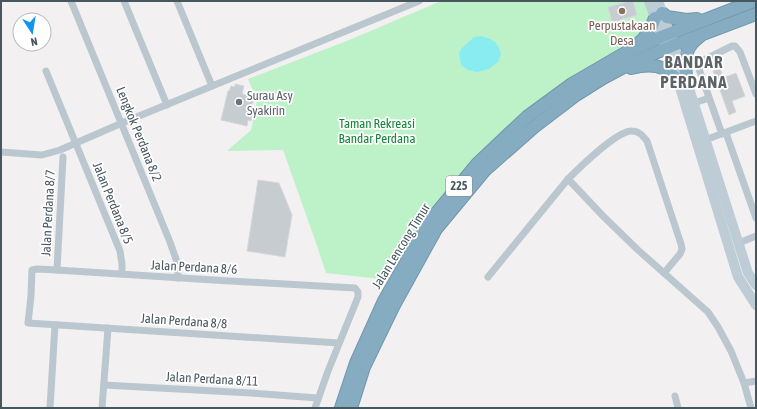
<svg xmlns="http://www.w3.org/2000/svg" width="757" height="409" viewBox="0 0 757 409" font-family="'Asap Condensed',sans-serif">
	<rect width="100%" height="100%" fill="#f3f0f1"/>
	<path fill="#bdf2c9" d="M441,1H645L651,18L641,37L594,66L457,183L394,259L380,279L326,273L316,243L283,150L227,151L251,130L257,100L248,79L349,40Z"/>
	<path fill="#88ecf1" d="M481,36C493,40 498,41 501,54L498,62L489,69L477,72L468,70L461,65L459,53L462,48L474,37Z"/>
	<g fill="#c7ccd0" stroke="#d4d8dc">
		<path d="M631,1H633L637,15L612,22L608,7Z"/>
		<path d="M720,68L723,78L736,73L745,96L732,101L736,112L729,115L713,71Z"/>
		<path d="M235,84L244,86L242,94L254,97L252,107H254L251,121L248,120L247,126L221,120L228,91H229L231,86L235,87Z"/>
		<path d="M258,180L279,183L292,215L285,257L247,251Z"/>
	</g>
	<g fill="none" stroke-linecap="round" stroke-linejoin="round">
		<defs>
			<g id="highway">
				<path d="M662,13L667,17L686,20L697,19"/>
				<path d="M638,44C647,37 651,28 655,18"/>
				<path d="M631,68C650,63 665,64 678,81"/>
				<path d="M686,79C685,60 683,49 699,37"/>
				<path d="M341,408L356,363L384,301L429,222L478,163L527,117L572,84L627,52L661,37L754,1"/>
				<path d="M351,408L364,367L394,305L436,229L485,170L534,127L576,95L603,78L631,63L674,45L756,14"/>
			</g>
		</defs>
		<use href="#highway" stroke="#7197ad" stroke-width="14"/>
		<g stroke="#bbc7ce" stroke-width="7">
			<path d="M71,1L170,242L177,262L178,278"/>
			<path d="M124,1L167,105"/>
			<path d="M177,1L212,86"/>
			<path d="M46,71L120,251L122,264V274"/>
			<path d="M694,103L709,98"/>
			<path d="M726,133L756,218"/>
			<path d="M722,134L699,69L700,62L732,46H735L740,52L756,94"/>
			<path d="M705,140L756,121"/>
			<path d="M1,152L42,155L60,150L122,123L419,1"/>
			<path d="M568,179L603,216L638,250L708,312L718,327L731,351L744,383L751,408"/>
			<path d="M739,243L756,236"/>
			<path d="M57,270L63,157"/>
			<path d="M488,277L568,179C579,168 618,130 632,131C639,131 643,136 647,141L681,244L682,249L680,254L664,273"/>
			<path d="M744,383L756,381"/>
			<path d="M104,385L251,393L318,398"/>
			<path d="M675,396L678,408"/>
			<path d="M50,408L55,325"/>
			<path d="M102,408L108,328"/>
			<path d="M315,408L328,371L358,297V292L355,288L213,280L57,270L37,269L32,270L31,296L28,323L339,343"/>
		</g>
		<g stroke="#bdccd5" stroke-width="10">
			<path d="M649,1L678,81L738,277L756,305"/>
			<path d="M658,1L686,79L748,273L756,285"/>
		</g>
		<use href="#highway" stroke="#86acc1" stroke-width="12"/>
	</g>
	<circle fill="#8d6e63" stroke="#fff" stroke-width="1.5" cx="622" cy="11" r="4"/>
	<circle fill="#6b7280" stroke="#fff" stroke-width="1.5" cx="239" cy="102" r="4"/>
	<g text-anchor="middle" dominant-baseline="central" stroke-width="3.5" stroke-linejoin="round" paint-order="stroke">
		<rect fill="#fff" stroke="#7e898f" stroke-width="1" x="446" y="176" width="26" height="20" rx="3"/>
		<g font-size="12" font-weight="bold" fill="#47575f">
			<text x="459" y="186">225</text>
		</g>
		<g font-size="13" fill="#785e54" stroke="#fff">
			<text x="622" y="25">Perpustakaan<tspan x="622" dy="15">Desa</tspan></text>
		</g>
		<g font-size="13" fill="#5b616d" stroke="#fff" text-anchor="start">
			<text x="247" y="95">Surau Asy<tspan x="247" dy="15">Syakirin</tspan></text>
		</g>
		<g font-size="13" fill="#128539" stroke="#fff">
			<text x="377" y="123">Taman Rekreasi<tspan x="377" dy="15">Bandar Perdana</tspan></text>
		</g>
		<g font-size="13" fill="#47575f" stroke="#fff">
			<text transform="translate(139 134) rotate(68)">Lengkok Perdana 8/2</text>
			<text transform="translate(113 203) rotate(68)">Jalan Perdana 8/5</text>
			<text transform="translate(48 213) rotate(-87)">Jalan Perdana 8/7</text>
			<text transform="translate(401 246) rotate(-58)">Jalan Lencong Timur</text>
			<text transform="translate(194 267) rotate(3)">Jalan Perdana 8/6</text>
			<text transform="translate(184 321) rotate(4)">Jalan Perdana 8/8</text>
			<text transform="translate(212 379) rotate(3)">Jalan Perdana 8/11</text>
		</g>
		<g font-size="17" font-weight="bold" letter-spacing="1" fill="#5c6266" stroke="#fff">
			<text x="694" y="62">BANDAR<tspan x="694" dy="20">PERDANA</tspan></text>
		</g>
	</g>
	<rect width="757" height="409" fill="none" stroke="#47575f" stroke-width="4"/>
	<g transform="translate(32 32) rotate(168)"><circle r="19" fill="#ffffff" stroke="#b5bcbf"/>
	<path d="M0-3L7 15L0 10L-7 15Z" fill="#1094ed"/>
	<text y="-6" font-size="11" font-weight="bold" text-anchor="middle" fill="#47575f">N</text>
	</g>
</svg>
